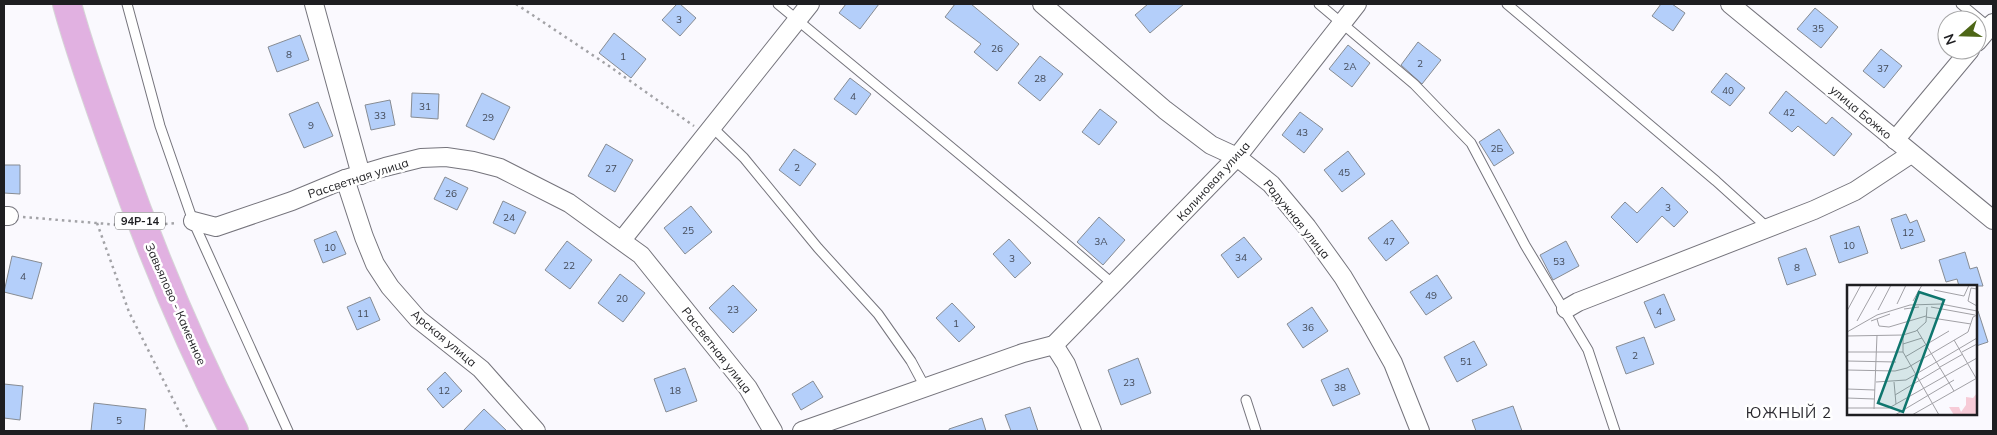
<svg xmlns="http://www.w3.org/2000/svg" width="1997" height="435" viewBox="0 0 1997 435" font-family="Mulish,sans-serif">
	<rect width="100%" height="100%" fill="#faf9fe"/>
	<g fill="#b4cffa" stroke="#878c93">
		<path d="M677,4H680L696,18L680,36L662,20Z"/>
		<path d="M846,4H879L860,29L839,13Z"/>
		<path d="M955,4H971L1019,44L997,71L974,52L981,44L945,17Z"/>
		<path d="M1148,4H1184L1150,33L1135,15Z"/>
		<path d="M1661,4H1672L1685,13L1673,31L1652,16Z"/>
		<path d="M1815,8L1838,27L1821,48L1797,29Z"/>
		<path d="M614,33L646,59L631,78L599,53Z"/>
		<path d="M300,35L309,60L277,72L268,47Z"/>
		<path d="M1418,42L1441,60L1422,84L1401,65Z"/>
		<path d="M1348,45L1370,63L1352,87L1329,69Z"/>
		<path d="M1881,49L1902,66L1884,88L1863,71Z"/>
		<path d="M1040,56L1063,74L1040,101L1018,83Z"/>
		<path d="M1726,73L1745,88L1730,106L1711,92Z"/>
		<path d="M850,78L871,94L856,115L834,99Z"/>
		<path d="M1786,91L1826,124L1832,117L1852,134L1834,156L1798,126L1792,132L1769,113Z"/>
		<path d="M412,93L439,94L438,119L411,117Z"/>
		<path d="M482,93L510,107L494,140L466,126Z"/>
		<path d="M390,100L395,125L371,130L365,105Z"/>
		<path d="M318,102L333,136L304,148L289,114Z"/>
		<path d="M1100,109L1117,122L1099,145L1082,132Z"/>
		<path d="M1300,112L1323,129L1304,153L1282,135Z"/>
		<path d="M1499,129L1514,153L1494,166L1479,142Z"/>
		<path d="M606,144L633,160L615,192L588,176Z"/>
		<path d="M794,149L816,164L800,186L779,170Z"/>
		<path d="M1348,151L1365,174L1342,192L1324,170Z"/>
		<path d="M4,165H20V194L4,193Z"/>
		<path d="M445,177L468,188L457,210L434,199Z"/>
		<path d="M1662,187L1688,212L1674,227L1662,216L1637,243L1611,217L1625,202L1637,213Z"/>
		<path d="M503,201L526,212L515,234L493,223Z"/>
		<path d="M691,206L712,232L685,254L664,228Z"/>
		<path d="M1906,214L1910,223L1917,220L1925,241L1901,249L1891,219Z"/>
		<path d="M1099,217L1125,240L1103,265L1077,242Z"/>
		<path d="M1392,220L1409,243L1386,261L1368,238Z"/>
		<path d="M1859,226L1868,253L1839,263L1830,236Z"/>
		<path d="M336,231L346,254L323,263L314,240Z"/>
		<path d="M1244,237L1262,259L1238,278L1221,255Z"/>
		<path d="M1009,239L1031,263L1015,278L993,254Z"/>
		<path d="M567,241L592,260L570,289L545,270Z"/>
		<path d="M1566,241L1579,266L1553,280L1540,255Z"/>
		<path d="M1806,248L1816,275L1787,285L1778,258Z"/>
		<path d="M1965,252L1970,269L1977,267L1983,286H1959L1957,279L1946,282L1939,260Z"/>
		<path d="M12,256L42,263L32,299L4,292Z"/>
		<path d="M620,274L645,293L623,322L598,303Z"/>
		<path d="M1437,275L1452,298L1426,315L1410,292Z"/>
		<path d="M733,285L757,310L733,333L709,308Z"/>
		<path d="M1664,294L1675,320L1655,328L1644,302Z"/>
		<path d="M370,297L380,320L357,330L347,307Z"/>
		<path d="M952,303L975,327L959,342L936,318Z"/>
		<path d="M1312,307L1328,331L1303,348L1287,324Z"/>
		<path d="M1976,311H1978L1988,342L1976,346Z"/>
		<path d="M1644,337L1654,364L1626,374L1616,347Z"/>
		<path d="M1474,341L1487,365L1457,382L1444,357Z"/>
		<path d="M1138,358L1151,393L1121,405L1108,370Z"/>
		<path d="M685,368L697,401L666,412L654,379Z"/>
		<path d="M1348,368L1360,394L1333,406L1321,380Z"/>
		<path d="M445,372L462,391L443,408L427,389Z"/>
		<path d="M813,381L823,397L801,410L792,394Z"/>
		<path d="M4,384L23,386L20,420L4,418Z"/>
		<path d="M94,403L146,409L144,431H91Z"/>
		<path d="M1513,406L1522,431H1476L1472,420Z"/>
		<path d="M1030,407L1038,431H1011L1005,415Z"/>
		<path d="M484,409L507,431H463Z"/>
		<path d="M982,418L986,431H949V429Z"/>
	</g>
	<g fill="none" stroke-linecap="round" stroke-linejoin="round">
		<defs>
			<g id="lane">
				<path d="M127,4L160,126L193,221L288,431"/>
				<path d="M778,4C890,97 1004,189 1114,285"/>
				<path d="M1319,4L1414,84L1471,143L1525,245L1588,350L1615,431"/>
				<path d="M1507,4L1716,181L1768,228"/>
				<path d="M1961,4L1991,29"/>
				<path d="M712,127L744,158L818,248L878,314L911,361L925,387"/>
				<path d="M1246,400L1256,431"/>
			</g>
			<g id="street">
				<path d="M314,4L361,175"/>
				<path d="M1042,4L1165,110L1211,145L1237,157L1271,184L1307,227L1343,277L1371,324L1393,363L1420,431"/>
				<path d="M1730,4L1993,220"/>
				<path d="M1977,42L1993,23"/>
				<path d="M1895,140L1970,50"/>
				<path d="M345,179L364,237L375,264L390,287L418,319L481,369L536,431"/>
				<path d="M4,216H9"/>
				<path d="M193,221L216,227L292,201L345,179L385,167L421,158L446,157L473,161L500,168L569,203L641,255L748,388L773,431"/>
				<path d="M622,240L810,4"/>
				<path d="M1566,309L1578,302L1814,210L1855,191L1911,154"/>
				<path d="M1054,345L1237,157L1357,4"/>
				<path d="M1054,345L1066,364L1092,431"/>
				<path d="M802,431L1023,353L1054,345"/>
			</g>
			<path id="primary" d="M67,4C81,55 99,105 117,155C150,249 189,342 234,431"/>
		</defs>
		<use href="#lane" stroke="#75747c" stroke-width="11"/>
		<use href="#street" stroke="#75747c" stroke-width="20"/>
		<use href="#primary" stroke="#d6d6d7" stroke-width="30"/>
		<g stroke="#a3a3a7" stroke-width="2.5" stroke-dasharray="2.5 4" stroke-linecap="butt">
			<path d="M516,4L609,66L694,126"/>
			<path d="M23,217L120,225"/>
			<path d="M97,223L129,312L189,431"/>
			<path d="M165,224L177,223"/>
		</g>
		<use href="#lane" stroke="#fff" stroke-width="9"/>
		<use href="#street" stroke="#fff" stroke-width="18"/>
		<use href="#primary" stroke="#e1b1e1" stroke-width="28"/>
	</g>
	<g text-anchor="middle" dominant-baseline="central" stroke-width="5" stroke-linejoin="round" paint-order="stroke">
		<g font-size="10" fill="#444a57">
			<text x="679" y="19">3</text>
			<text x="1818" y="28">35</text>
			<text x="997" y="48">26</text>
			<text x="289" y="54">8</text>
			<text x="623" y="56">1</text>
			<text x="1420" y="63">2</text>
			<text x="1350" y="66">2А</text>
			<text x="1883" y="68">37</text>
			<text x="1040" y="78">28</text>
			<text x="1728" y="90">40</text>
			<text x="853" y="96">4</text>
			<text x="425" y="106">31</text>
			<text x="1789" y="112">42</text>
			<text x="380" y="115">33</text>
			<text x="488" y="117">29</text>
			<text x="311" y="125">9</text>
			<text x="1302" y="132">43</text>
			<text x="1497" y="148">2Б</text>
			<text x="797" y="167">2</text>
			<text x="611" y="168">27</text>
			<text x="1344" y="172">45</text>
			<text x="451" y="193">26</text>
			<text x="1668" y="207">3</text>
			<text x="509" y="217">24</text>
			<text x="688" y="230">25</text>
			<text x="1908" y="232">12</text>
			<text x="1101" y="241">3А</text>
			<text x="1389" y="241">47</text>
			<text x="1849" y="245">10</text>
			<text x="330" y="247">10</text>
			<text x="1241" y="257">34</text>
			<text x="1012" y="258">3</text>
			<text x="1559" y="261">53</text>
			<text x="569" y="265">22</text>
			<text x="1797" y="267">8</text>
			<text x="23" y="276">4</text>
			<text x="1431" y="295">49</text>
			<text x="622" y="298">20</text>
			<text x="733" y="309">23</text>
			<text x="1659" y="311">4</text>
			<text x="363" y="313">11</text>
			<text x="956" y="323">1</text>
			<text x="1308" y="327">36</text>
			<text x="1635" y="355">2</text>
			<text x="1466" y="361">51</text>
			<text x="1129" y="382">23</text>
			<text x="1340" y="387">38</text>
			<text x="444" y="390">12</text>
			<text x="675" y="390">18</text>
			<text x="119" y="420">5</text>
		</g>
		<rect fill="#fff" stroke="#626264" stroke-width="1" x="115" y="212.5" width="50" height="17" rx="4"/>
		<g font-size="11" font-weight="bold" fill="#1e1e21">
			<text x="140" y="221">94Р-14</text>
		</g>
		<g font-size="12" fill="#1e1e21" stroke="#fff">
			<text transform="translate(1861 112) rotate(40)">улица Божко</text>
			<text transform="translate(358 178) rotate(-18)">Рассветная улица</text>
			<text transform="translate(1213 181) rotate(-48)">Калиновая улица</text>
			<text transform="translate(1297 219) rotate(51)">Радужная улица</text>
			<text transform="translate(176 304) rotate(66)">Завьялово - Каменное</text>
			<text transform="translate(444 338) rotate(40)">Арская улица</text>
			<text transform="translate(717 350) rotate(52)">Рассветная улица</text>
		</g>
		<g font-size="15" letter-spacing="1" fill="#2b2a30" stroke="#fff">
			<text x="1789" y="412">ЮЖНЫЙ 2</text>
		</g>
	</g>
	<g transform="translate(1847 285)">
		<rect width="130" height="130" fill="#faf9fe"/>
		<path d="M130,108V130H107L102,122H112L114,127L119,120V112L126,113Z" fill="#f7cbd7"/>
		<path fill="none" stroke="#a2a1a6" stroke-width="1" d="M130,4L124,3L121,16L130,21M87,5L117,11L122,0M66,16L75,0M50,19L59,0M84,22L128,30M57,24L72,22M31,25L44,0M0,26L14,0M79,32L124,39M30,34L32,41L42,42L79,31M10,36L30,0M24,36L43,29M70,45L107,106M0,47L30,30L63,20L94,19L130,26M56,50V67L92,130M0,51L56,50L69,46L79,37L80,22M107,55L129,93M56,59L75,53M0,67H56M115,67L130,59M58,72L102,46M0,76L49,77M93,82L116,69M0,85L48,86L60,83L121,47L126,32L130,30M29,97L59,95L130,53M47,97L49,119M0,104L28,105M48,110L93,83M0,113L28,114M0,123H42L130,73M27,124L30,50M48,130L107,95M65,130L130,93"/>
		<path fill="#0f766e" fill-opacity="0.15" stroke="#0f766e" stroke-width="2.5" d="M72,7L97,15L56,127L31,118Z"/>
		<rect width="130" height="130" fill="none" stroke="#1e1e21" stroke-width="2.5"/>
	</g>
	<rect width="1997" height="435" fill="none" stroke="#1e1e21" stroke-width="10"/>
	<g transform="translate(1962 35) rotate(250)"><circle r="24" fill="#ffffff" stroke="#a5a5a6"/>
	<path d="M0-4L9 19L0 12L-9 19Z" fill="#4d6616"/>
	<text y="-8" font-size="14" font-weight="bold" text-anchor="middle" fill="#1e1e21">N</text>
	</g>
</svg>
